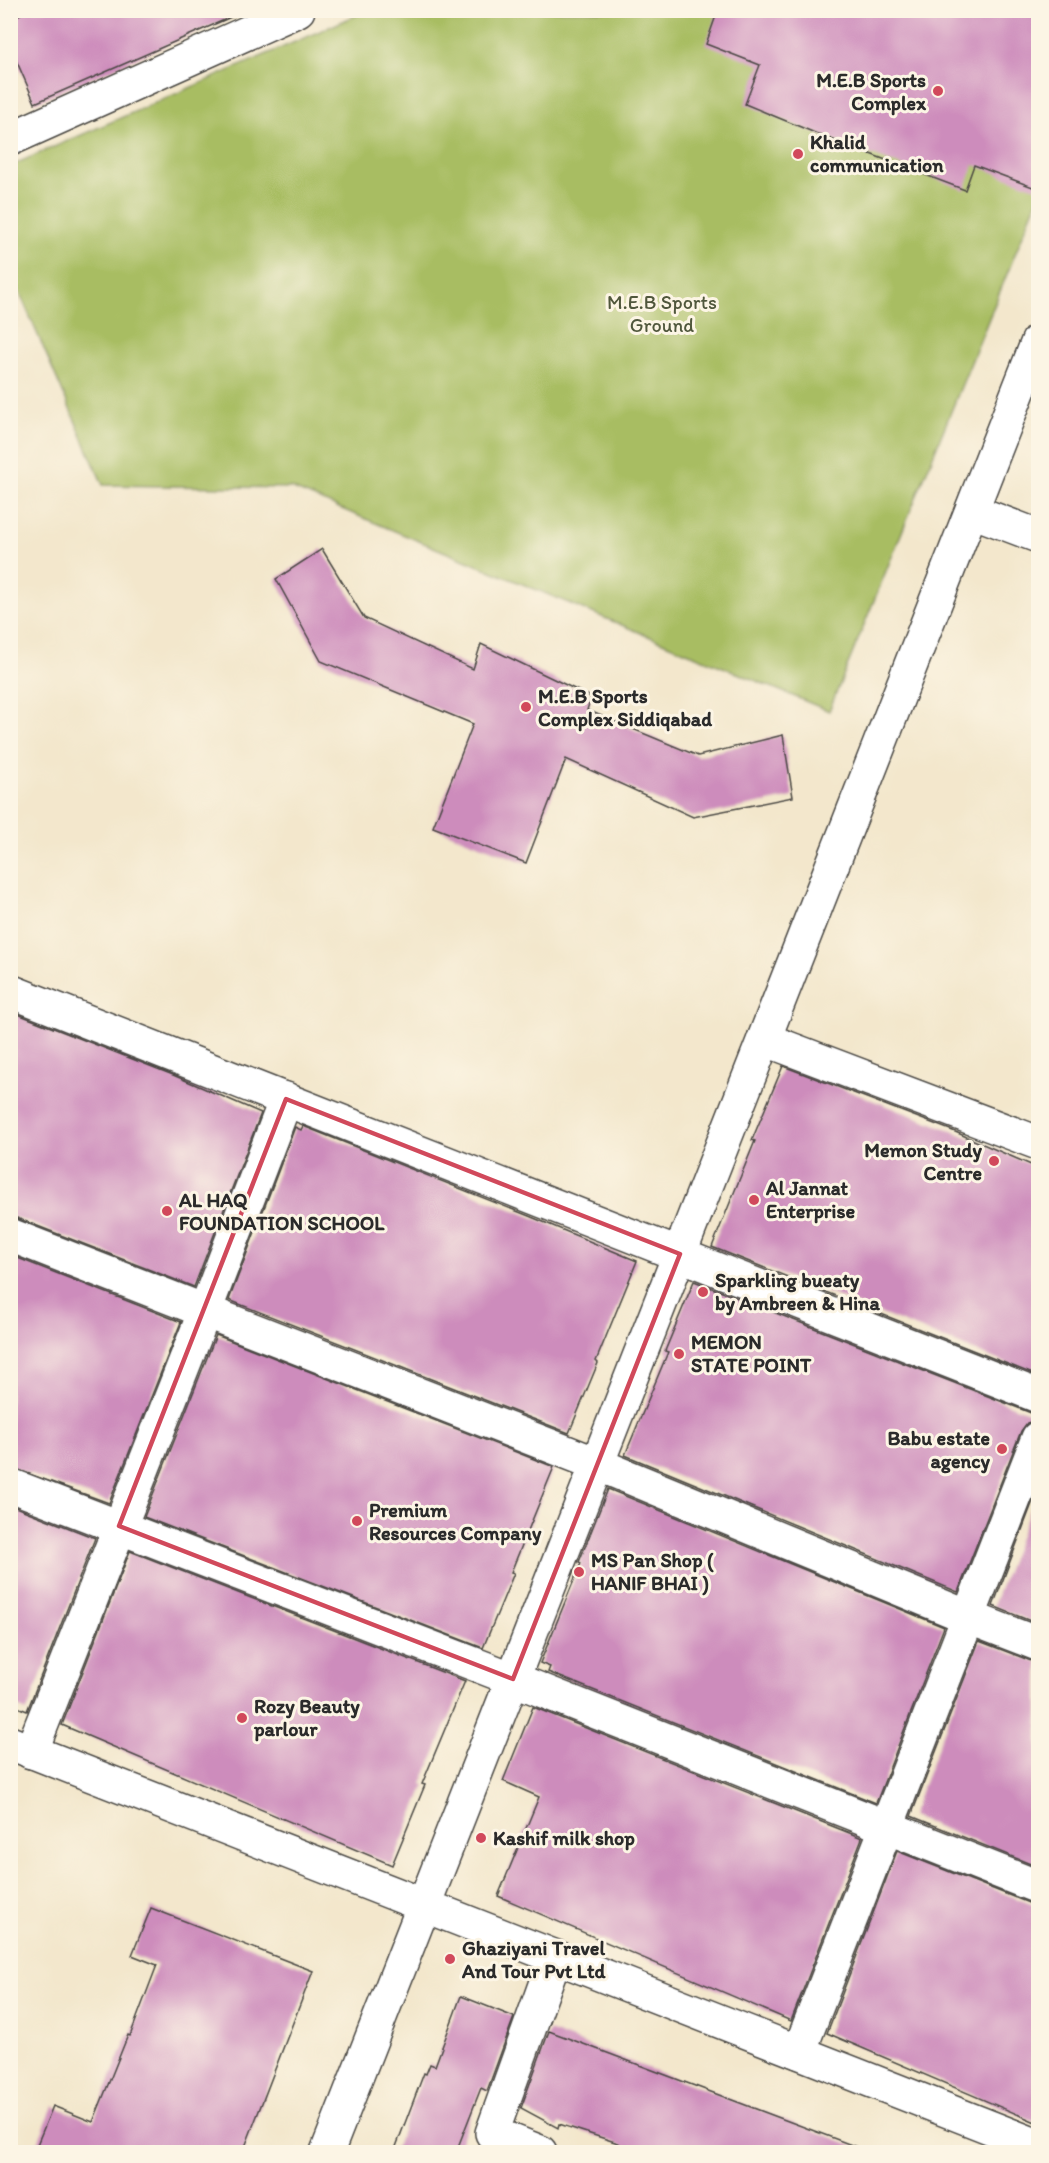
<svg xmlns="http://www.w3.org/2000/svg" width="1049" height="2163" viewBox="0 0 1049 2163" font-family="Itim,sans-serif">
	<rect width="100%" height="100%" fill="#fcf5e5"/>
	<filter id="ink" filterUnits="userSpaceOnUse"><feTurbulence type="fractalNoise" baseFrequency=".0167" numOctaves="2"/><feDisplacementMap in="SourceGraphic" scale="12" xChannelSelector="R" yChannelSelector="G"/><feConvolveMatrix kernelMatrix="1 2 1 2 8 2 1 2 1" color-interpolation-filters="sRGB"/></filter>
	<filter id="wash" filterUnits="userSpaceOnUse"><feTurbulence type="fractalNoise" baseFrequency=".008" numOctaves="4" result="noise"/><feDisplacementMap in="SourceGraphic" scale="24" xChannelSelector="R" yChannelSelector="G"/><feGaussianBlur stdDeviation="1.35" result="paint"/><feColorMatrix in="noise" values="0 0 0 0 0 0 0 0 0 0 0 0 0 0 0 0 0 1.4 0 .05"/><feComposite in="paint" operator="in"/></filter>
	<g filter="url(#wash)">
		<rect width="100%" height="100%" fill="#f3e7cc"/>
		<path fill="#a8bd62" stroke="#6a7446" stroke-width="1.5" d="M366,11H1038V198L829,711L291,488L103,485L11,273L10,166Z"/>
		<g id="blocks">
			<g fill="#cd8cbc">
				<path d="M29,10H247L35,103L10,46V19Z"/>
				<path d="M718,10H1038V189L974,165L965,190L820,135L745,104L760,65L706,44Z"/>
				<path d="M322,549L364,618L473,669L481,644L591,697L587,710L698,756L783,735L793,797L693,817L566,759L526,863L433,827L473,724L321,661L276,579Z"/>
				<path d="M10,1011L173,1075L261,1113L194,1287L17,1218L10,1217Z"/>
				<path d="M783,1066L953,1131L1038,1168V1376L712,1247L755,1141L752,1140Z"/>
				<path d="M303,1126L529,1216L637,1261L596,1361L598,1363L569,1433L229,1300L295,1127L301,1130Z"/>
				<path d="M10,1255L181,1322L109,1503L10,1467Z"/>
				<path d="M694,1281L1031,1413L1038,1414V1420L1027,1423L1021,1431L958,1592L625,1455L668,1352L665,1351Z"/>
				<path d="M216,1335L554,1467L511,1572L514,1573L483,1648L144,1517Z"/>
				<path d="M1038,1488V1624L993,1606Z"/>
				<path d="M608,1489L944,1627L876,1803L548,1672L550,1667L540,1663L581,1563L579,1562Z"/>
				<path d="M10,1505L95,1538L27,1711L10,1704Z"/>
				<path d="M130,1551L465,1681L422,1784L425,1785L392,1865L62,1725Z"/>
				<path d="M979,1641L1031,1661L1038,1662V1867L911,1816Z"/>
				<path d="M533,1707L862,1838L791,2021L498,1896L539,1797L503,1781Z"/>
				<path d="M897,1851L1031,1904L1038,1905V2123L827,2033Z"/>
				<path d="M151,1908L313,1971L243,2152H34L53,2106L93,2122L128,2035L130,2036L157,1965L132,1955Z"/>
				<path d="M461,1996L514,2017L487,2091L481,2088L456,2152H394L424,2073L426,2074L430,2064L435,2066Z"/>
				<path d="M549,2031L865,2150V2152H637L615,2142L559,2124L558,2128L521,2108Z"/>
			</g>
		</g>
	</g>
	<g filter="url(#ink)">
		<use href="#blocks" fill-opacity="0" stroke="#494743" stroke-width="1.5"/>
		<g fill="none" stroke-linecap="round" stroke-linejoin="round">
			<defs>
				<g id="street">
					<path d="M10,139L298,10"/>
					<path d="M972,511L1038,536"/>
					<path d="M10,991L1038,1396"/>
					<path d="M764,1039L1038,1143"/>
					<path d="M10,1235L597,1464L968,1617L1038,1644"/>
					<path d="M10,1485L513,1679L1038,1887"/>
					<path d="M10,1743L1038,2146"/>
					<path d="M31,1752L205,1311L286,1099"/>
					<path d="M799,2052L1038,1438"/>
					<path d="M327,2152L1038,341"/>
					<path d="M540,2152L492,2133L555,1957"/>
				</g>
			</defs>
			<use href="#street" stroke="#494743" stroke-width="36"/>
			<use href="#street" stroke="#fff" stroke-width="33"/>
		</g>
	</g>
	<path fill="none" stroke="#d1495b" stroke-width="4.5" stroke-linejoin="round" d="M286,1099L680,1254L513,1679L119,1526Z"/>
	<g fill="#d1495b" stroke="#fcf5e5" stroke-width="2">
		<circle cx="938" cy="91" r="6"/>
		<circle cx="798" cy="154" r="6"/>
		<circle cx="526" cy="707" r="6"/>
		<circle cx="994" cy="1161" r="6"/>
		<circle cx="754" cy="1200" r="6"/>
		<circle cx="167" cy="1211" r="6"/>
		<circle cx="703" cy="1292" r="6"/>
		<circle cx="679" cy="1354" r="6"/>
		<circle cx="1002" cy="1449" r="6"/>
		<circle cx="357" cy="1521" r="6"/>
		<circle cx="579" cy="1572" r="6"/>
		<circle cx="242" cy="1718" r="6"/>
		<circle cx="481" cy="1838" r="6"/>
		<circle cx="450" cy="1959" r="6"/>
	</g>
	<g text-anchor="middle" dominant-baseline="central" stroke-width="6" stroke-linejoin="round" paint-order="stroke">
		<g font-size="20" font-weight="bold" fill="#2b2b2b" stroke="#fcf5e5" text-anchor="start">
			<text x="926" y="80" text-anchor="end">M.E.B Sports<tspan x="926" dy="23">Complex</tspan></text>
			<text x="810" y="142">Khalid<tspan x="810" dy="23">communication</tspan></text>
			<text x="538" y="696">M.E.B Sports<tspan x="538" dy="23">Complex Siddiqabad</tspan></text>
			<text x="982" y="1150" text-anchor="end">Memon Study<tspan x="982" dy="23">Centre</tspan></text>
			<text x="766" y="1188">Al Jannat<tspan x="766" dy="23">Enterprise</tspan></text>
			<text x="179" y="1200">AL HAQ<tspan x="179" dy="23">FOUNDATION SCHOOL</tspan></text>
			<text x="715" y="1280">Sparkling bueaty<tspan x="715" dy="23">by Ambreen &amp; Hina</tspan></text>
			<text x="691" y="1342">MEMON<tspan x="691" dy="23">STATE POINT</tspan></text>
			<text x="990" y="1438" text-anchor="end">Babu estate<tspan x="990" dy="23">agency</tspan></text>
			<text x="369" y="1510">Premium<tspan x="369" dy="23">Resources Company</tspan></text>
			<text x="591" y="1560">MS Pan Shop (<tspan x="591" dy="23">HANIF BHAI )</tspan></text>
			<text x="254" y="1706">Rozy Beauty<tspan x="254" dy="23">parlour</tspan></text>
			<text x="493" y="1838">Kashif milk shop</text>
			<text x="462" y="1948">Ghaziyani Travel<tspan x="462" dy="23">And Tour Pvt Ltd</tspan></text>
		</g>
		<g font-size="20" fill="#50573c" stroke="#fcf5e5">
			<text x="662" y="302">M.E.B Sports<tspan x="662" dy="23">Ground</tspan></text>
		</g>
	</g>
	<rect width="1049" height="2163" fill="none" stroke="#fcf5e5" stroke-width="36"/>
</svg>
